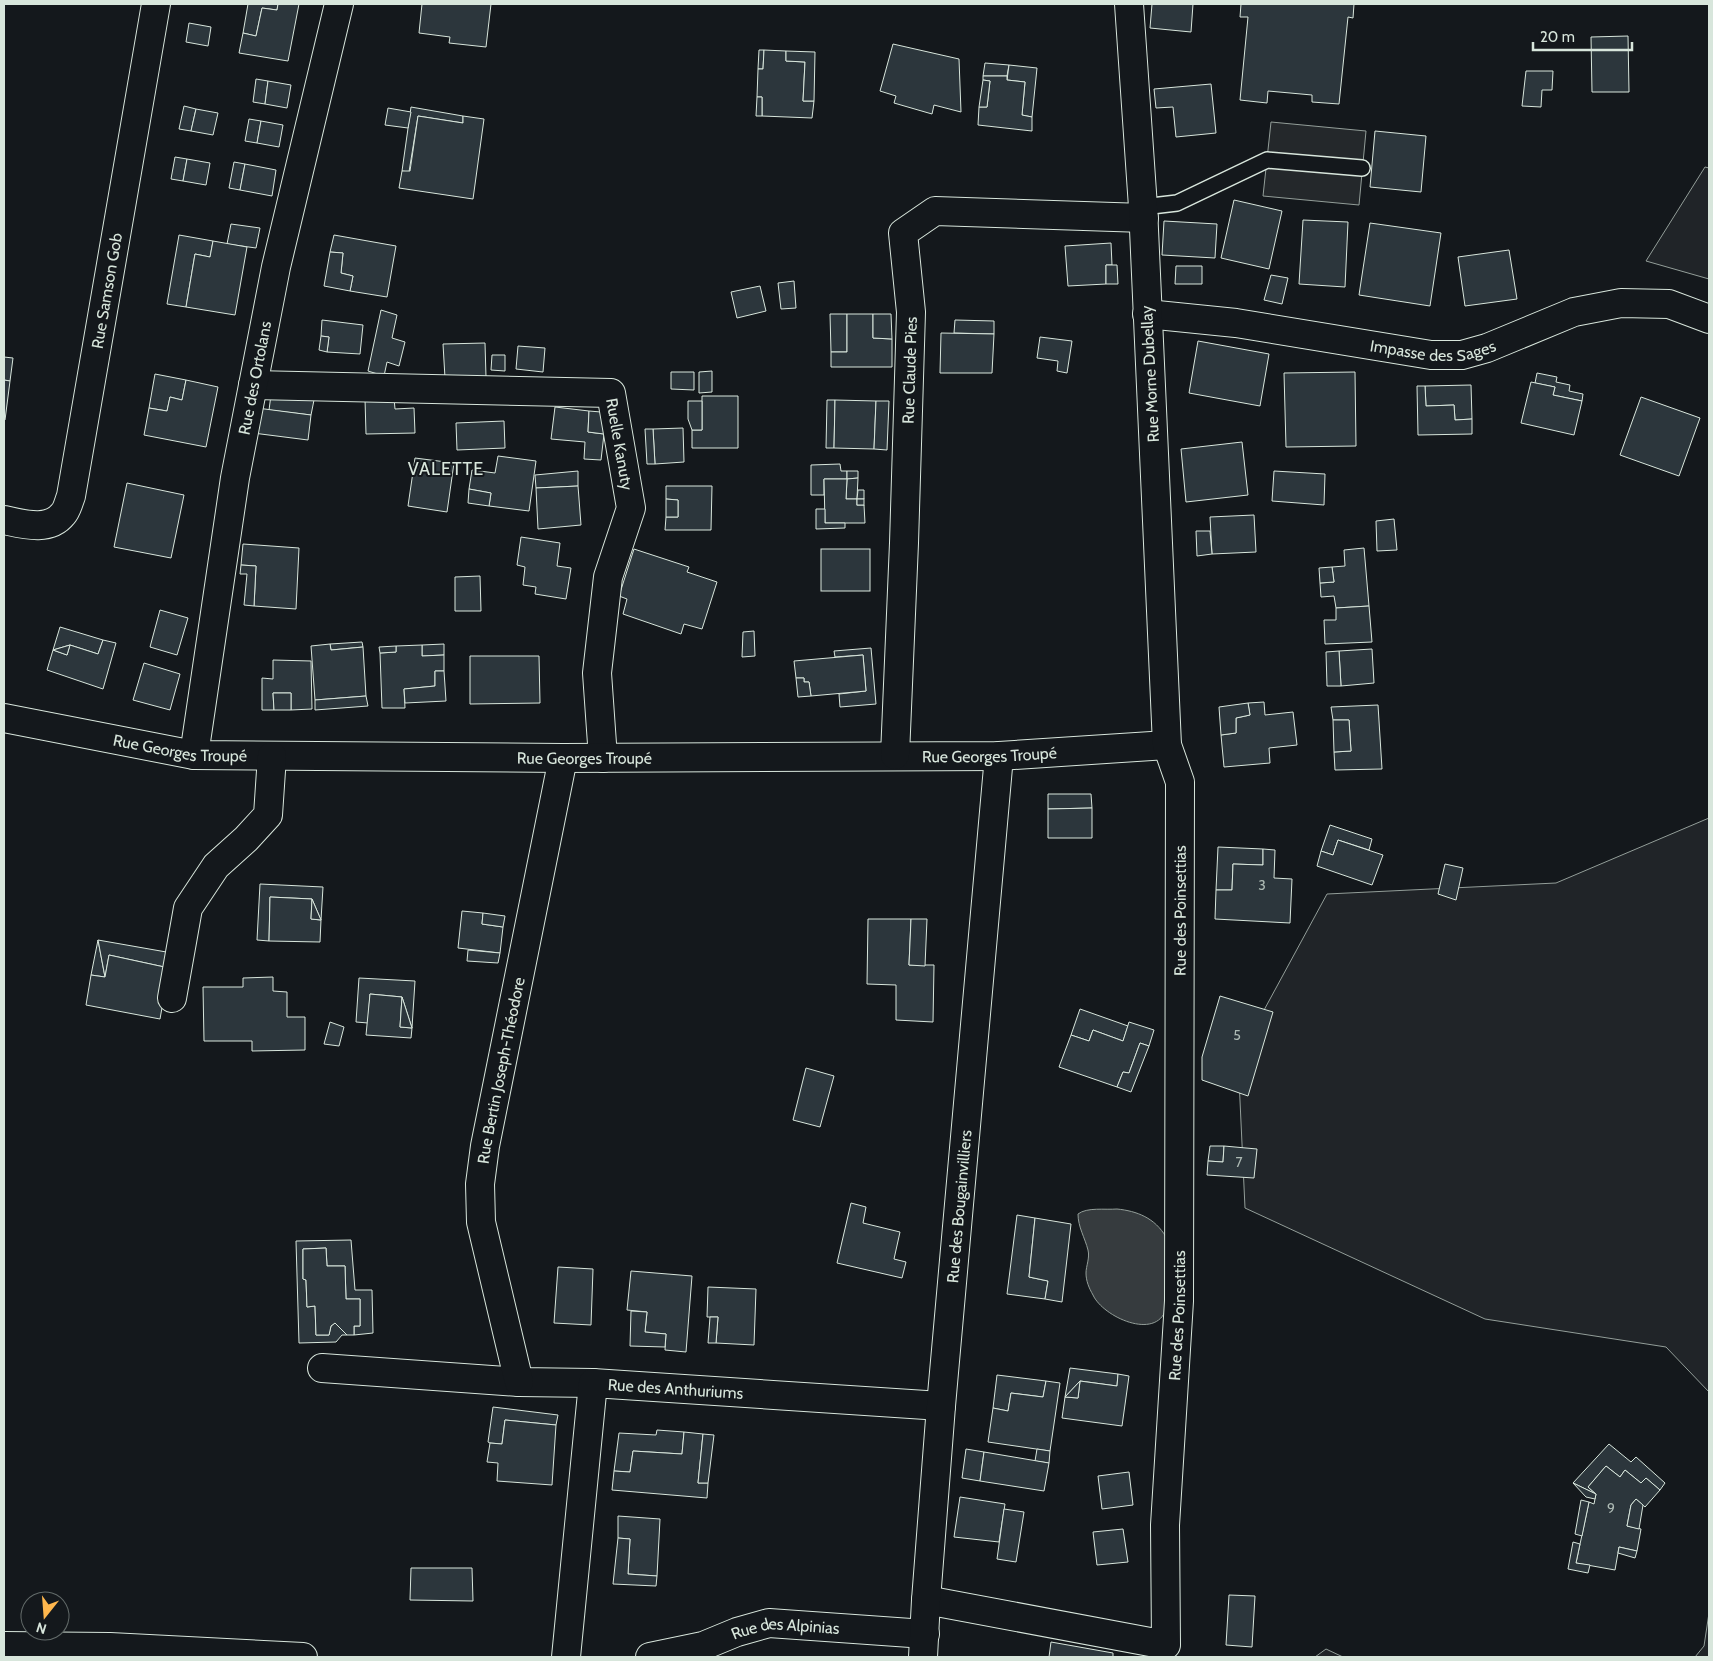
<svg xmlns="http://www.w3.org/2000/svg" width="1713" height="1661" viewBox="0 0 1713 1661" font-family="Cabin,sans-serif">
	<rect width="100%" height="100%" fill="#14181c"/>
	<g fill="#202428" stroke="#939e99">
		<path d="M1705,167L1709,168V279L1646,261Z"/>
		<path d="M1709,818V1392L1666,1347L1485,1319L1245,1208L1238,1058L1327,894L1556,883Z"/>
		<path d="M1709,1613V1657H1695L1704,1646Z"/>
		<path d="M1326,1649L1343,1657H1315Z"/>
	</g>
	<path fill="#24282b" stroke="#939e99" d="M1271,122L1366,131L1359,205L1263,196Z"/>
	<path fill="#363b3e" stroke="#939e99" d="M1117,1209C1137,1211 1155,1218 1166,1237V1309C1156,1341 1103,1317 1093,1295C1089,1288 1086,1281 1086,1273C1086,1266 1090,1258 1088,1250C1085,1238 1078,1227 1078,1214C1087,1207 1105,1210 1117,1209Z"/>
	<g fill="#2c363c" stroke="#d8e6dc">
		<path d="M248,4H278L277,10L262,8L256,36L243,33Z"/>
		<path d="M278,4H299L288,61L239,53L243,33L256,36L262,8L277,10Z"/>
		<path d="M422,4H491L486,47L449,43L450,37L419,33Z"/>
		<path d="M1152,4H1193L1191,32L1150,28Z"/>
		<path d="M1241,4H1354L1353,18L1348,17L1339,104L1312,102V95L1268,91L1267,103L1240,100L1248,17H1240Z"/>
		<path d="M189,23L211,27L208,46L186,42Z"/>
		<path d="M1628,36L1629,92H1592L1591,37Z"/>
		<path d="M893,44L959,59L961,112L934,105L932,114L894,103L896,96L880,91Z"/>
		<path d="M759,50H764L763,69H758Z"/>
		<path d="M764,50L786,51V61L805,62L803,101H814L812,118L762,116V97H757L758,69H763Z"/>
		<path d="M786,51L815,52L814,101H803L805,62L786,61Z"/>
		<path d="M985,63L1009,65L1007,76H983Z"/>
		<path d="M1009,65L1037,68L1032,117L1022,115L1025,82L1007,80Z"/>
		<path d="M1526,71H1553L1552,90H1542L1541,107L1522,106Z"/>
		<path d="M983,76H1007V80L1025,82L1022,115L1032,117V131L978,125L979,107H987L990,81L983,80Z"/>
		<path d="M256,79L268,81L265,104L253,102Z"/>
		<path d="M983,80L990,81L987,107H979Z"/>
		<path d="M268,81L291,85L287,108L265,104Z"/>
		<path d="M1211,84L1216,133L1176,137L1173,107L1156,108L1154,89Z"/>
		<path d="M757,97H762V116H756Z"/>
		<path d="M184,106L196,109L191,131L179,129Z"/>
		<path d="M411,107L463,116V123L418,116L409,172L402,171Z"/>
		<path d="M388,108L411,112L408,128L385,125Z"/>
		<path d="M196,109L218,113L213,135L191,131Z"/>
		<path d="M418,116L463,123V116L484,119L473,199L399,188L402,171H410Z"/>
		<path d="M249,119L261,121L257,143L245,141Z"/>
		<path d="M261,121L283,125L279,147L257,143Z"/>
		<path d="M1375,131L1426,136L1421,192L1370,187Z"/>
		<path d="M175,157L187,159L183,181L171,179Z"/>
		<path d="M187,159L210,163L206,185L183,181Z"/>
		<path d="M234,162L245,164L240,190L229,188Z"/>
		<path d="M245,164L276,170L272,196L240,190Z"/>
		<path d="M1234,200L1282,211L1269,269L1221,258Z"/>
		<path d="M1303,220L1348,222L1345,287L1299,284Z"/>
		<path d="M1164,221L1217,224L1215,258L1162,255Z"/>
		<path d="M1370,223L1441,233L1430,306L1359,295Z"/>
		<path d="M231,224L260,228L256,248L227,244Z"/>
		<path d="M179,235L213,241L210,257L195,254L186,307L167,304Z"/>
		<path d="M334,235L396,246L387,297L350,291L353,276L341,273L343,253L330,252Z"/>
		<path d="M213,241L247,247L235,315L186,307L195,254L210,257Z"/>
		<path d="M1111,243L1112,265H1106V284L1068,286L1065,246Z"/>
		<path d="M1509,250L1517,299L1465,306L1458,257Z"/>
		<path d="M330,252L343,253L341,273L353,276L350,291L324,286Z"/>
		<path d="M1106,265H1117L1118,284H1106Z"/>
		<path d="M1176,266H1202V284H1175Z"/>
		<path d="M1271,275L1288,278L1282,304L1264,300Z"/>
		<path d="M794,281L796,308L781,309L778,283Z"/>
		<path d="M760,286L766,311L737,318L731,292Z"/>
		<path d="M381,310L397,315L392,338L405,342L399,366L387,362L384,376L368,371Z"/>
		<path d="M830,314H847V352H831Z"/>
		<path d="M847,314H873V338L892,339V367H831V352H847Z"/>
		<path d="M873,314H891L892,339L873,338Z"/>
		<path d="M322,320L363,325L360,354L327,352L329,337L321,336Z"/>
		<path d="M955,320L994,321V334L954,333Z"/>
		<path d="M941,333L994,334L992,373H940Z"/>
		<path d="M321,336L329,337L327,352L319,350Z"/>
		<path d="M1040,337L1072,341L1067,373L1057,371L1058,361L1037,358Z"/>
		<path d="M1198,341L1269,354L1260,406L1189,393Z"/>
		<path d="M485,343L486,377L445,378L443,344Z"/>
		<path d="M518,346L545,348L543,372L516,369Z"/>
		<path d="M492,355H505V371L491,370Z"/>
		<path d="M4,357L13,358L10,381L4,380Z"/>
		<path d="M712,371V392L699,393V372Z"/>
		<path d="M671,372H694V390L671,389Z"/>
		<path d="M1355,372L1356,446L1286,447L1284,373Z"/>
		<path d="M1537,373L1557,377L1556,382L1570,385L1569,391L1583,394L1582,401L1553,395L1555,387L1535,383Z"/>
		<path d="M155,374L186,380L182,400L170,397L167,411L149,408Z"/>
		<path d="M4,380L10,381L5,420H4Z"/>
		<path d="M186,380L218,387L206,447L144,435L149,408L167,411L170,397L182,400Z"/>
		<path d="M1531,382L1555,387L1553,395L1582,401L1574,435L1521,423Z"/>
		<path d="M1471,385L1472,419L1455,420L1454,405L1426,406L1425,386Z"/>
		<path d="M1417,386H1425L1426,406L1454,405L1455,420L1472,419V434L1418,435Z"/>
		<path d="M271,395L314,400L311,415L269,410Z"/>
		<path d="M702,396H738V448H692V430H702Z"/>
		<path d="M1641,397L1700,418L1679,476L1620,455Z"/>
		<path d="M394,398L395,409L414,408L415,433L366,434L365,399Z"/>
		<path d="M827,400H835L834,448H826Z"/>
		<path d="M835,400L876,401L874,449L834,448Z"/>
		<path d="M688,401H702V430H692L688,419Z"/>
		<path d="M876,401H889L887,450L874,449Z"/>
		<path d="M555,407L589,411L588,432L604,434L601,460L584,459L585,442L551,439Z"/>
		<path d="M257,408L311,415L308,440L253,433Z"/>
		<path d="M589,411L601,412L604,434L588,432Z"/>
		<path d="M504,421L505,448L457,450L456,423Z"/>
		<path d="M683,428L684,462L655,464L653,429Z"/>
		<path d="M645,429H653L655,464H647Z"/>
		<path d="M1242,442L1248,495L1186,502L1181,449Z"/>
		<path d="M498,456L536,461L529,511L489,506L491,493L469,489L472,470L495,473Z"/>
		<path d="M415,458L454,463L447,512L408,506Z"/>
		<path d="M840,464L841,471H847V479H824V495H811V465Z"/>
		<path d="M578,471V486L536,488L535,475Z"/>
		<path d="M847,471H858V478L847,479Z"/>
		<path d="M1274,471L1325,474L1324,505L1272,501Z"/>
		<path d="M858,478L857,499H846L847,479Z"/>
		<path d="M824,479H847L846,499H857V505H864L865,523H825Z"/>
		<path d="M127,483L184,495L171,558L114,547Z"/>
		<path d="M578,486L581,525L538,529L536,488Z"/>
		<path d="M666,486H712L711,530H665L666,517H678V500L666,499Z"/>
		<path d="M469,489L491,493L489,506L468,503Z"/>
		<path d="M858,490H864V499H857Z"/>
		<path d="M666,499L678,500V517H666Z"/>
		<rect x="857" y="499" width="7" height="6"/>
		<path d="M816,509H825V523H845V528L816,529Z"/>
		<path d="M1254,515L1256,552L1212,554L1210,517Z"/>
		<path d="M1394,519L1397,550L1377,551L1376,521Z"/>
		<path d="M1196,531H1210L1212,554L1197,556Z"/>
		<path d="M521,537L560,543L557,566L571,568L566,599L535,594L536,587L523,585L525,567L517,565Z"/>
		<path d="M243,544L299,548L296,609L254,606L256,566L241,565Z"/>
		<path d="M1364,548L1369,606L1336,608L1334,596L1321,597L1320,583L1334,582L1332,567L1345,566L1344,550Z"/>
		<path d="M634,549L689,567L687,572L717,582L702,629L684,624L681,634L623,614L627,599L619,596Z"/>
		<rect x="821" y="549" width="49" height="42"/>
		<path d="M241,565L256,566L254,606L244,605L247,574H240Z"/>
		<path d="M1332,567L1334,582L1320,583L1319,568Z"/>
		<path d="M480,576L481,611H455V577Z"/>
		<path d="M1369,606L1372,642L1325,644L1324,620H1336V608Z"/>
		<path d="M160,610L188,618L177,655L150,647Z"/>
		<path d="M60,627L103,640L98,654L70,645L53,650Z"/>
		<path d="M754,631L755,656L742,657L743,632Z"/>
		<path d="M103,640L116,643L103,689L47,670L53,650L67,655L70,645L98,654Z"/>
		<path d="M362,642L363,647L331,650L330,644Z"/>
		<path d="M330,644L331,650L363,647L366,696L315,700L311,646Z"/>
		<path d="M444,644V655L422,656V645Z"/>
		<path d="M70,645L67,655L53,650Z"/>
		<path d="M422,645V656L444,655V671H435V686L404,689L405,708H382L380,653L396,652V646Z"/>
		<path d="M396,646V652L380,653L379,647Z"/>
		<path d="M871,648L876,704L840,707L839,694L866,691L863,655L835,657L834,651Z"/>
		<path d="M1372,649L1374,683L1341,686L1339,651Z"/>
		<path d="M1339,651L1341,686H1327L1326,652Z"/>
		<path d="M863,655L866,691L811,696L809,682H804V678H796L794,661Z"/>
		<path d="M470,656H539L540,703L470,704Z"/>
		<path d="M273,660L311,661L312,709L291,710V693H273L274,710H262V678L273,679Z"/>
		<path d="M144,663L180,674L170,710L133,700Z"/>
		<path d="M435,671H444L446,701L405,703L404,689L435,686Z"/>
		<path d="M796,678H804V682H809L811,696L798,697Z"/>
		<path d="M273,693H291V710H274Z"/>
		<path d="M366,696L368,706L315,710V700Z"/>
		<path d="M1264,702L1265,715L1293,712L1297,745L1269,748L1270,763L1224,767L1221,735L1236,733V718L1250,715L1248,703Z"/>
		<path d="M1248,703L1250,715L1236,718V733L1221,735L1219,707Z"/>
		<path d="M1378,705L1382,769L1335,770L1334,752L1351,751L1349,720H1333L1331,707Z"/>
		<path d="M1333,720H1349L1351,751L1334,752Z"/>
		<path d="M1048,794H1091L1092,808L1048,809Z"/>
		<path d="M1092,808V838H1048V809Z"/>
		<path d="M1330,825L1372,839L1369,850L1338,840L1333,855L1321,851Z"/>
		<path d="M1338,840L1383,855L1372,885L1317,866L1321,851L1333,855Z"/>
		<path d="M1218,847L1263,849V865L1233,864L1232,890H1216Z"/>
		<path d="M1263,849L1275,850L1274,878L1292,879L1290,923L1215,919L1216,890H1232L1233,864L1263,865Z"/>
		<path d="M1445,864L1463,868L1456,900L1438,894Z"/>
		<path d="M260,884L323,887L321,920L312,899L270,897L269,941L257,940Z"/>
		<path d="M270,897L312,899L311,919L321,920L320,942L269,941Z"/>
		<path d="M312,899L321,920L311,919Z"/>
		<path d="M462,911L483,913L482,924L503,927L500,953L458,948Z"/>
		<path d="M483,913L505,916L503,927L482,924Z"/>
		<path d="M868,919H911L909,965H934L933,1022L896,1020V985L867,984Z"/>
		<path d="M911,919H927L925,966L909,965Z"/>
		<path d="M98,940L105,977L91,975Z"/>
		<path d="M98,940L172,953L169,968L109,955L105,977Z"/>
		<path d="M468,950L500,953L498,963L467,961Z"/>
		<path d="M109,955L169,968L160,1019L86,1005L91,975L105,977Z"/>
		<path d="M273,977V991L287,992V1017H305V1050L252,1051V1041H204L203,987H243V978Z"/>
		<path d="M359,978L415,981L412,1028L402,997L370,994L368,1023L356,1022Z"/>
		<path d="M370,994L402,997L400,1027L412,1028L411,1038L366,1035Z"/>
		<path d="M1220,996L1273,1012L1248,1096L1202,1080V1057Z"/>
		<path d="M402,997L412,1028L400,1027Z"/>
		<path d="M1080,1009L1128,1026L1123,1041L1093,1030L1089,1041L1071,1035Z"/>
		<path d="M330,1022L344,1027L339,1046L324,1044Z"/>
		<path d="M1129,1022L1154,1030L1149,1046L1140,1043L1129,1073L1123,1072L1117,1087L1059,1067L1071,1035L1089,1041L1093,1030L1123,1041Z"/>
		<path d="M1140,1043L1149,1046L1131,1092L1117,1087L1123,1072L1129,1073Z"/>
		<path d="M806,1068L834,1076L820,1127L793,1120Z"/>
		<path d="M1210,1146H1224L1223,1162L1208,1161Z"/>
		<path d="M1224,1146L1257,1149L1254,1178L1207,1175L1208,1161L1223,1162Z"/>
		<path d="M851,1203L866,1207L863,1223L900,1232L894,1259L906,1262L902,1278L837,1263Z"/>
		<path d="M1017,1215L1035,1218L1029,1277L1048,1281L1045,1299L1007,1294Z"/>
		<path d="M1035,1218L1071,1224L1062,1302L1045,1299L1048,1281L1029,1277Z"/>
		<path d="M351,1240L355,1290H372L373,1333L354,1335V1326H360V1299H346L345,1266H327L326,1248L303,1249V1279L306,1280L307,1307L315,1306L316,1335H329L331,1326L335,1323L347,1335H342L336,1342L299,1343L296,1241Z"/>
		<path d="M326,1248L327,1266H345L346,1299H360V1326H354V1335H347L335,1323L331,1326L329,1335H316L315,1306L307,1307L306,1280L303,1279V1249Z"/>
		<path d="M558,1267L593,1269L591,1325L554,1323Z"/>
		<path d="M631,1271L692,1276L686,1352L665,1350L666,1334L645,1332L647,1312L627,1310Z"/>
		<path d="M708,1287L756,1289L754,1345L716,1343L718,1317H707Z"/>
		<path d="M631,1311L647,1312L645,1332L666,1334L665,1347L630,1346Z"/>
		<path d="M710,1317H718L716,1343H708Z"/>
		<path d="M1070,1368L1118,1374L1117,1386L1080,1381L1065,1397Z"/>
		<path d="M1118,1374L1129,1376L1122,1426L1062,1418L1065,1397L1078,1398L1080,1381L1117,1386Z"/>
		<path d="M997,1375L1046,1381L1043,1397L1011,1393L1008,1411L993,1408Z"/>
		<path d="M1046,1381L1060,1383L1050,1451L988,1442L993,1408L1008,1411L1011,1393L1043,1397Z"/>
		<path d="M1080,1381L1078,1398L1065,1397Z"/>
		<path d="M493,1407L558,1415L556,1425L505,1420L502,1444L490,1443L488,1442Z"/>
		<path d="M505,1420L556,1425L552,1485L497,1481L498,1463L487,1462L490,1443L502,1444Z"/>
		<path d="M657,1430L684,1432L682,1454L633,1451L630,1472L614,1471L619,1433L656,1435Z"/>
		<path d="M684,1432L703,1434L698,1483H708L707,1498L612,1490L614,1471L630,1472L633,1451L682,1454Z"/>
		<path d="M703,1434L714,1435L708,1483H698Z"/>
		<path d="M1609,1444L1631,1462L1636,1457L1665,1483L1660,1490L1646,1478L1641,1483L1625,1470L1620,1477L1606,1466L1588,1487L1596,1494L1573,1483Z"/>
		<path d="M966,1449L984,1452L980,1481L962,1478Z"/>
		<path d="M1037,1449L1050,1451L1049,1463L1035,1461Z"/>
		<path d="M984,1452L1049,1463L1044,1491L980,1481Z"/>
		<path d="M1606,1466L1620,1477L1625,1470L1641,1483L1646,1478L1660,1490L1645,1507L1636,1499L1631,1505L1627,1526L1641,1529L1637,1551L1619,1547L1615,1570L1576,1563L1589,1502L1594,1504L1596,1494L1588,1487Z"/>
		<path d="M1129,1472L1133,1505L1102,1509L1098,1476Z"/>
		<path d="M1573,1483L1596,1494L1595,1499L1586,1497Z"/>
		<path d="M960,1497L1005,1504L999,1542L954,1537Z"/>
		<path d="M1636,1499L1643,1505L1639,1529L1627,1526L1631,1505Z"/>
		<path d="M1581,1500L1589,1502L1582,1536L1575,1534Z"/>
		<path d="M1004,1509L1024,1512L1016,1562L997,1559Z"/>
		<path d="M618,1516L660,1519L657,1576L628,1574L630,1539L618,1538Z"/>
		<path d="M1123,1529L1128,1562L1097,1565L1093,1532Z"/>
		<path d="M618,1538L630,1539L628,1574L657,1576L656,1586L613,1584Z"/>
		<path d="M1573,1542L1580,1544L1576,1563L1590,1565L1588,1573L1568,1569Z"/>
		<path d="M1619,1547L1637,1551L1635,1558L1618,1553Z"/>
		<path d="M411,1568H472L473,1601L410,1600Z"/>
		<path d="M1229,1595L1255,1596L1252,1647L1226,1645Z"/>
		<path d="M1051,1642L1113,1653V1657H1049Z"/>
	</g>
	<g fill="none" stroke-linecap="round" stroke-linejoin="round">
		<defs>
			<path id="lane" d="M1143,207L1177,203L1267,160L1362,168"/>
			<g id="street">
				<path id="s1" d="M1147,314L1236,323L1431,355H1462L1487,348L1574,312L1621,303L1669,304L1709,319"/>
				<path id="s2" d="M253,385L611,393L631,508L608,577L597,673L603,758"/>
				<path id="s3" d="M4,520C23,524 49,532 63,514C67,510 69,501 71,496L156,4"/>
				<path id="s4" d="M4,718L194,755L563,758L999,756L1167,745"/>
				<path id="s5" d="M194,755L235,478L276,267L339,4"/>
				<path id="s6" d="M895,755L904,543L911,312L903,233L935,211L1144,218"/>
				<path d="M172,998L188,908L216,866L246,839L268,815L272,756"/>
				<path d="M322,1368L519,1382L593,1383"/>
				<path id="s7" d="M519,1382L481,1222L480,1184L485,1146L563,758"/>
				<path id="s8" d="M926,1600L1166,1645L1165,1525L1179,1301L1180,782L1167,745L1143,207L1129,4"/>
				<path d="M4,1646L110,1647L303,1657"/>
				<path id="s9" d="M566,1657L593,1383L941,1406"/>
				<path id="s10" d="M650,1657L703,1646L737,1632L769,1623L925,1634"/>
				<path id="s11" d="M923,1657L926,1600L941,1406L999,756"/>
			</g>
		</defs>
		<use href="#lane" stroke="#d8e6dc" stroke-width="18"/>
		<use href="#street" stroke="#d8e6dc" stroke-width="30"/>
		<use href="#lane" stroke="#14181c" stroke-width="15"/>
		<use href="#street" stroke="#14181c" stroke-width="28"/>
	</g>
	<g text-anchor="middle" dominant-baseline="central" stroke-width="4" stroke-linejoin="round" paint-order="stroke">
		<g font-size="14" fill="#adbab4">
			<text x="1262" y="885">3</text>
			<text x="1237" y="1035">5</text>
			<text x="1239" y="1162">7</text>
			<text x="1611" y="1508">9</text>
		</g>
		<g font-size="16" fill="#d8e6dc" stroke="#14181c">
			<text stroke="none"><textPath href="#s3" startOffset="291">Rue Samson Gob</textPath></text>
			<text stroke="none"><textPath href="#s1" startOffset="289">Impasse des Sages</textPath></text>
			<text stroke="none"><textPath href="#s6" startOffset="385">Rue Claude Pies</textPath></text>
			<text transform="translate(1150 374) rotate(-93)">Rue Morne Dubellay</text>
			<text stroke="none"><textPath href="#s5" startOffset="382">Rue des Ortolans</textPath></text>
			<text stroke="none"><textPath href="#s2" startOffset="410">Ruelle Kanuty</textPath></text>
			<text stroke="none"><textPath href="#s4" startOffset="179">Rue Georges Troupé</textPath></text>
			<text stroke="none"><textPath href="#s4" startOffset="989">Rue Georges Troupé</textPath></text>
			<text stroke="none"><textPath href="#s4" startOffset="584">Rue Georges Troupé</textPath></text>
			<text stroke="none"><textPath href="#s8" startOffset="979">Rue des Poinsettias</textPath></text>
			<text stroke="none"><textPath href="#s7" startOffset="318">Rue Bertin Joseph-Théodore</textPath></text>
			<text stroke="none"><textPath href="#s11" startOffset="452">Rue des Bougainvilliers</textPath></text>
			<text stroke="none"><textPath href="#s8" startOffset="574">Rue des Poinsettias</textPath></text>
			<text stroke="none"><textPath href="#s9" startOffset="358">Rue des Anthuriums</textPath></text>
			<text stroke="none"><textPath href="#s10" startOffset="140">Rue des Alpinias</textPath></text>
		</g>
		<g font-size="18" letter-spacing="1" fill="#d8e6dc" stroke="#14181c">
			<text x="446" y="469">VALETTE</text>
		</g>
	</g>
	<rect width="1713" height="1661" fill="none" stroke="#d8e6dc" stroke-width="10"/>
	<g transform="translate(45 1616) rotate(197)"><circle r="24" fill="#14181c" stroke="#626a69"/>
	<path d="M0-4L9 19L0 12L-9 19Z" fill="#ffb74d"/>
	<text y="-8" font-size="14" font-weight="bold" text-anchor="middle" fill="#d8e6dc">N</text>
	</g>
	<path d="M1533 42v8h99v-8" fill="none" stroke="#d8e6dc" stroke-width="2.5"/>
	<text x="1540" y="42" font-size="15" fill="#d8e6dc" stroke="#14181c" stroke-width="4" paint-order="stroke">20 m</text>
</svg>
